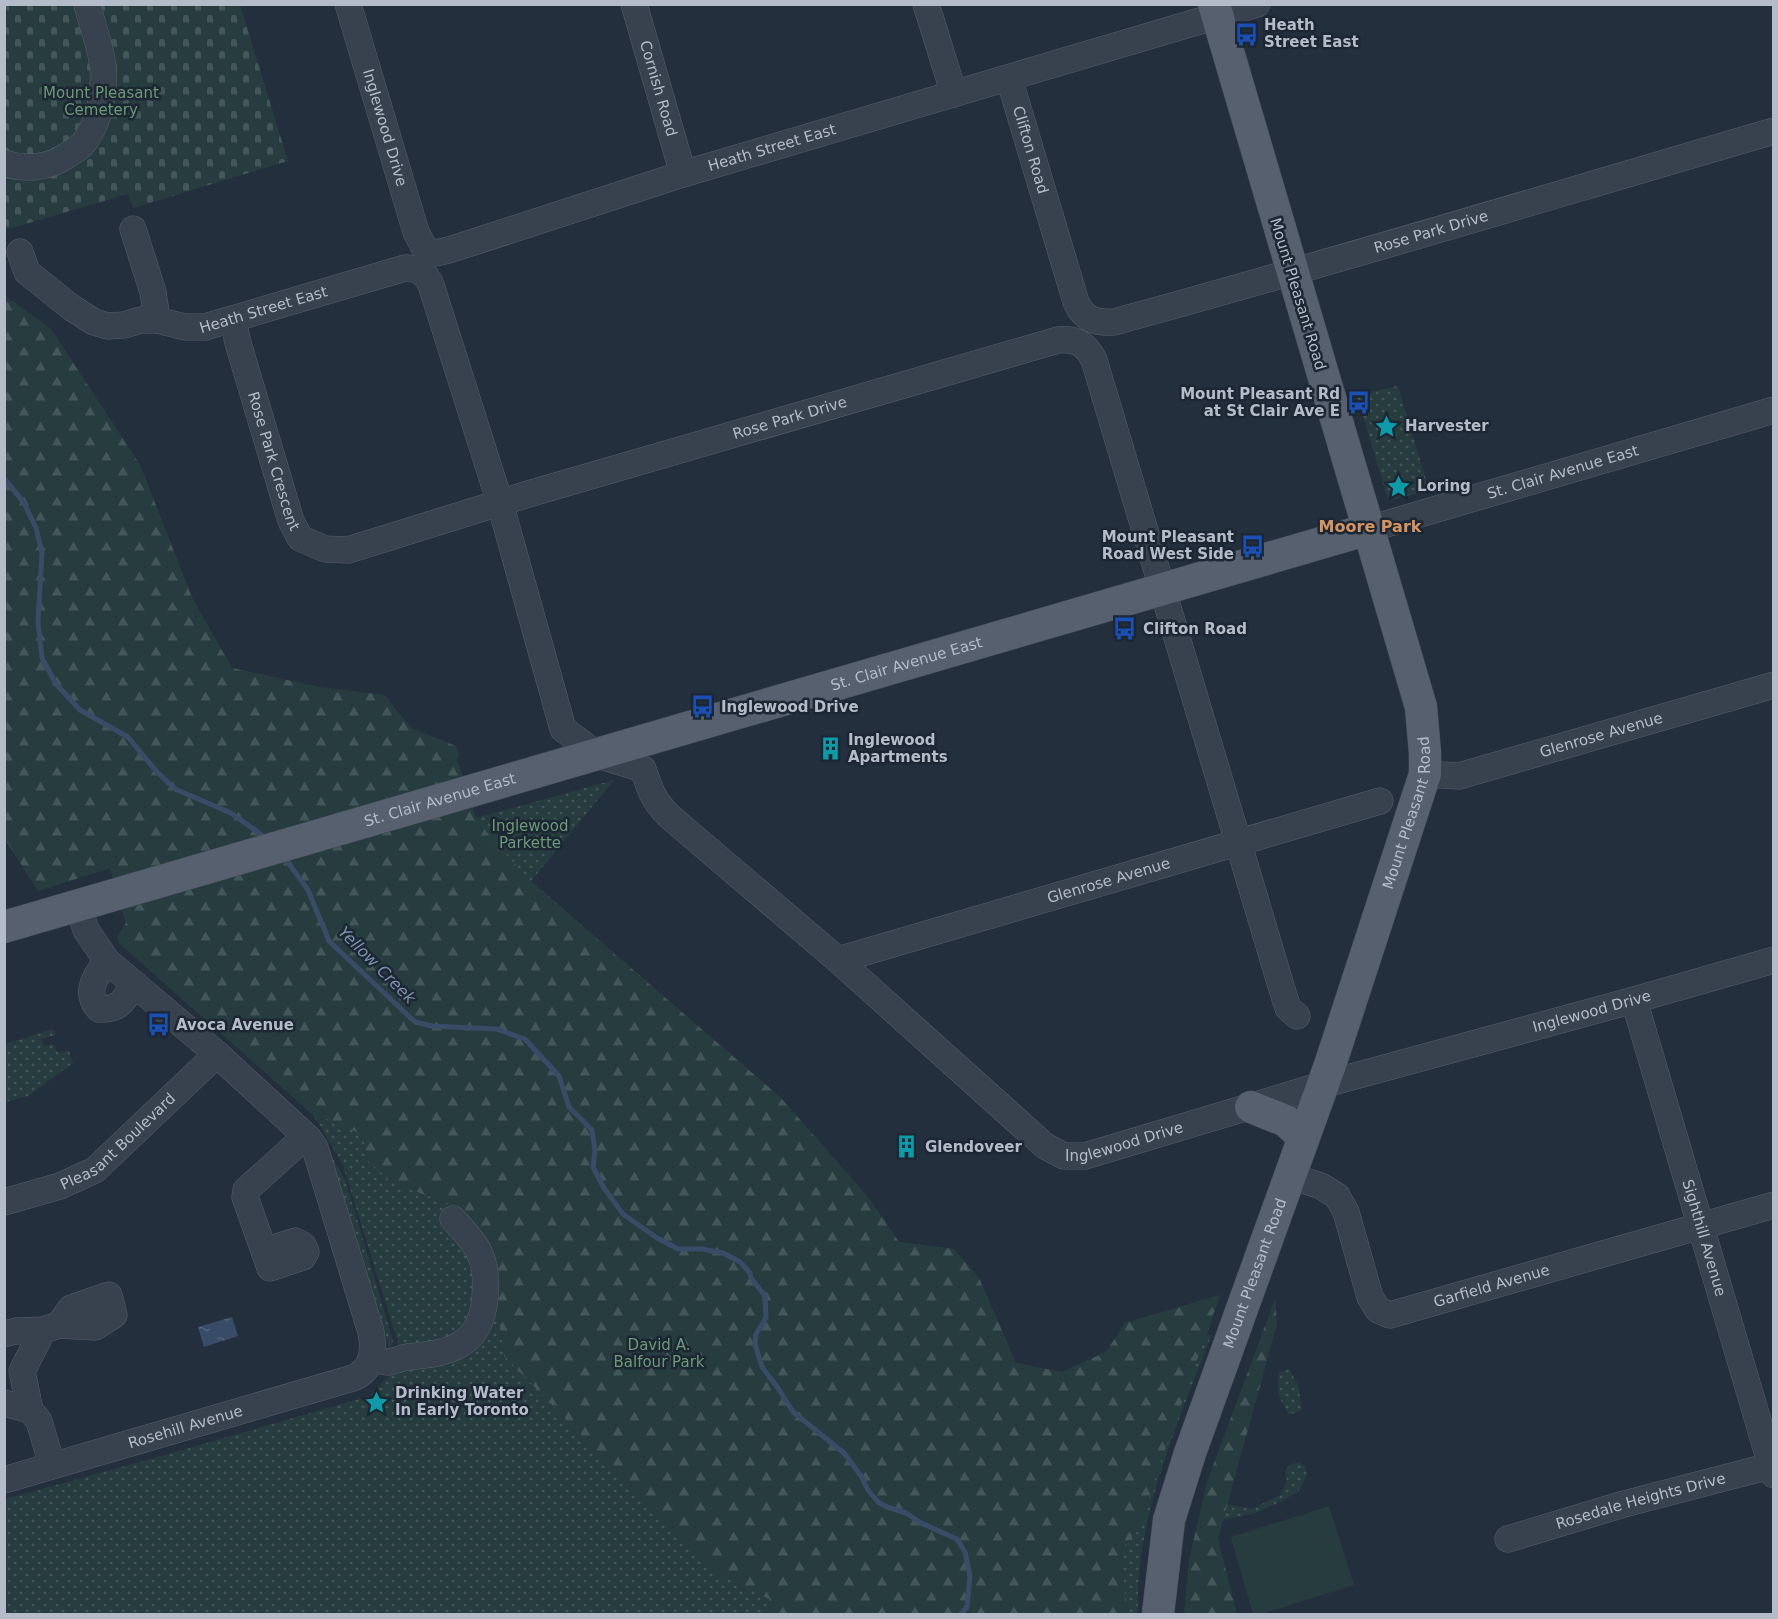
<svg xmlns="http://www.w3.org/2000/svg" width="1778" height="1619" viewBox="0 0 1778 1619" font-family="'DejaVu Sans',sans-serif">
	<defs>
		<pattern id="green-dots" width="8" height="8" patternUnits="userSpaceOnUse" patternTransform="scale(1.5)"><rect width="8" height="8" fill="#263c3f"/><path d="M2 2h.1M6 6h.1" fill="none" stroke="#435659" stroke-width="1.8" stroke-linecap="round"/></pattern>
		<pattern id="forest-firs" width="22" height="20" patternUnits="userSpaceOnUse" patternTransform="scale(1.5)"><rect width="22" height="20" fill="#263c3f"/><path d="M5 1l3.5 6h-7zM16 11l3.5 6h-7z" fill="#435659"/></pattern>
		<pattern id="cemetery-stones" width="16" height="16" patternUnits="userSpaceOnUse" patternTransform="scale(1.5)"><rect width="16" height="16" fill="#263c3f"/><path d="M2 7V4a2 2 0 0 1 4 0v3zM10 15v-3a2 2 0 0 1 4 0v3z" fill="#435659"/></pattern>
		<pattern id="water-ripples" width="26" height="14" patternUnits="userSpaceOnUse" patternTransform="scale(1.5)"><rect width="26" height="14" fill="#394c67"/><path d="M2 4q2-2 4 0t4 0M15 11q2-2 4 0t4 0" fill="none" stroke="#53647b"/></pattern>
	</defs>
	<rect width="100%" height="100%" fill="#242f3e"/>
	<g fill="url(#green-dots)">
		<path d="M5,296L51,329L140,465L193,600L232,668L319,687L384,695L411,728L456,746L459,756L456,761L459,764L476,818L614,780L531,881L780,1097L867,1196L899,1242L954,1249L979,1278L1016,1363L1062,1372L1106,1352L1125,1323L1220,1295L1207,1334L1211,1336C1177,1426 1135,1517 1138,1614H5V1499L169,1454L369,1396L399,1367L397,1339L343,1166L320,1125L310,1112L119,943L117,937L126,923L110,868L38,891L5,839Z"/>
		<path d="M1398,386L1429,490L1393,500L1387,496L1357,395Z"/>
		<path d="M53,1029L56,1035L41,1039L44,1046L54,1044L58,1053L69,1050L73,1063L28,1096L5,1102V1044Z"/>
		<path d="M328,1149L346,1182L393,1341L389,1351L387,1338Z"/>
		<path d="M1289,1369L1298,1385L1302,1410L1289,1415C1277,1396 1278,1394 1279,1372Z"/>
		<path d="M1299,1462L1305,1466L1307,1476L1298,1492L1278,1503L1255,1513L1223,1520L1227,1504L1252,1509L1280,1495L1287,1481L1285,1472L1289,1465Z"/>
	</g>
	<g fill="url(#forest-firs)">
		<path d="M5,296L51,329L140,465L193,600L232,668L319,687L384,695L411,728L456,746L459,756L456,761L459,764L475,819L530,881L780,1097L867,1196L899,1242L954,1249L979,1278L1016,1363L1062,1372L1106,1352L1125,1323L1220,1295L1156,1475L1143,1520L1139,1530L1126,1543L1122,1566L1128,1614H768L769,1599L717,1574L504,1356L490,1256L457,1207L391,1182L367,1160L364,1142L357,1132L310,1112L119,943L117,937L126,923L110,868L38,891L5,839Z"/>
		<path d="M1275,1299L1277,1324L1218,1538L1237,1614H1184L1189,1560L1207,1482Z"/>
	</g>
	<path fill="url(#cemetery-stones)" d="M5,5H240L288,161L133,208L128,194L5,230Z"/>
	<path fill="#263c3f" d="M1329,1506L1354,1585L1262,1614H1253L1231,1537Z"/>
	<path fill="url(#water-ripples)" d="M232,1317L238,1336L204,1347L198,1327Z"/>
	<g fill="none" stroke-linecap="round" stroke-linejoin="round">
		<g stroke="#394c67" stroke-width="5">
			<path d="M4,478L24,503L36,528L42,553L38,622L42,658L56,684L80,710L128,737L155,770L175,789L231,813L266,838"/>
			<path d="M284,857L308,890L329,941L415,1022L432,1026L496,1029L525,1039L559,1076L569,1107L592,1130L595,1151L593,1167L604,1188L623,1214L657,1238L678,1249H702L723,1253L740,1262L750,1273L751,1278L765,1296L766,1318L756,1334L755,1344L762,1367L778,1388L793,1412L844,1453L861,1476L868,1490L878,1502L887,1507L906,1513L921,1523L957,1539L965,1552L970,1576L967,1607L961,1614"/>
		</g>
		<defs>
			<g id="minor">
				<path id="s1" d="M348,4L416,232L425,249L435,253L449,250L683,174L1257,4"/>
				<path id="s2" d="M634,4L683,174"/>
				<path d="M926,4L954,94"/>
				<path id="s3" d="M1009,78L1076,302C1084,320 1096,323 1114,322C1335,262 1554,195 1774,131"/>
				<path d="M4,163C24,170 49,168 66,156C74,151 83,146 87,138C100,119 105,90 103,67C101,47 92,25 87,4"/>
				<path d="M133,229L153,292L157,320"/>
				<path id="s4" d="M20,252L27,272L72,308L94,322L108,326L124,325L141,320H157L185,327H205L405,268C416,267 427,274 431,285L500,503L563,729L598,755L643,769C650,790 653,800 669,816L838,960L1045,1146L1064,1156H1085L1322,1085L1634,1000L1774,960"/>
				<path id="s5" d="M233,320L238,343L291,521L300,538L325,549L348,550L525,495L1058,340C1076,338 1086,344 1094,360L1285,999L1288,1008L1297,1016"/>
				<path id="s6" d="M1369,529L1774,410"/>
				<path id="s7" d="M1425,774L1459,776L1774,685"/>
				<path id="s8" d="M838,960L1380,801"/>
				<path d="M107,961C95,976 84,993 99,1009C121,1010 123,1000 135,984"/>
				<path id="s9" d="M1634,1000L1774,1475"/>
				<path id="s10" d="M1290,1176L1321,1186L1337,1196L1346,1212L1370,1297L1378,1310L1390,1315L1774,1205"/>
				<path id="s11" d="M4,1202L60,1186L95,1170L217,1054"/>
				<path d="M264,1251L295,1241L303,1245L306,1252L303,1257L270,1268L245,1197L246,1190L296,1145L309,1139"/>
				<path d="M4,1334L16,1331L43,1330L59,1325L95,1327L114,1315L109,1295L71,1308L59,1325"/>
				<path d="M371,1359C377,1360 384,1362 389,1362C395,1361 401,1358 407,1357C450,1353 481,1347 485,1297C486,1281 486,1266 479,1252C473,1240 462,1229 453,1219"/>
				<path d="M4,1403L30,1410L39,1421L52,1465"/>
				<path d="M30,1410L22,1371L43,1330"/>
				<path id="s12" d="M4,1480L353,1378C372,1370 375,1352 371,1332L315,1148L309,1139L217,1054L107,961L86,930L78,905"/>
				<path id="s13" d="M1508,1539L1624,1504L1774,1465"/>
			</g>
			<g id="major">
				<path id="s14" d="M4,927L1369,529"/>
				<path d="M1251,1107L1286,1121L1303,1137"/>
				<path id="s15" d="M1158,1614L1169,1520L1190,1453L1330,1065L1425,774V753L1421,707L1214,4"/>
			</g>
		</defs>
		<use href="#minor" stroke="#565f6c" stroke-width="27"/>
		<use href="#major" stroke="#414a57" stroke-width="33"/>
		<use href="#minor" stroke="#38414e" stroke-width="26"/>
		<use href="#major" stroke="#56606e" stroke-width="32"/>
	</g>
	<defs>
		<symbol id="bus-bare" viewBox="-9 -9 18 18"><path d="M-5-6H5V4H4V6H2V4H-2V6H-4V4H-5ZM-3.5-4V0h7V-4ZM-3.5 1.2v1.5H-2V1.2ZM2 1.2v1.5H3.5V1.2Z" fill="#1a4fb4" stroke="#1d2633" stroke-width="2.5" paint-order="stroke"/></symbol>
		<symbol id="sight-bare" viewBox="-9 -9 18 18"><path d="M0-6L1.8-2.2L6-1.7L2.9 1.2L3.7 5.4L0 3.3L-3.7 5.4L-2.9 1.2L-6-1.7L-1.8-2.2Z" fill="#0f9aa8" stroke="#1d2633" stroke-width="2.5" paint-order="stroke"/></symbol>
		<symbol id="building-bare" viewBox="-9 -9 18 18"><path d="M-4-6H4V6H1V3H-1V6H-4ZM-2.5-4.3h1.7v1.8h-1.7ZM.8-4.3h1.7v1.8H.8ZM-2.5-1h1.7V.8h-1.7ZM.8-1h1.7V.8H.8Z" fill="#0f9aa8" stroke="#1d2633" stroke-width="2.5" paint-order="stroke"/></symbol>
	</defs>
	<g fill-rule="evenodd">
		<use href="#bus-bare" x="1230" y="18" width="33" height="33"/>
		<use href="#bus-bare" x="1342" y="386" width="33" height="33"/>
		<use href="#sight-bare" x="1370" y="410" width="33" height="33"/>
		<use href="#sight-bare" x="1382" y="470" width="33" height="33"/>
		<use href="#bus-bare" x="1236" y="530" width="33" height="33"/>
		<use href="#bus-bare" x="1108" y="612" width="33" height="33"/>
		<use href="#bus-bare" x="686" y="690" width="33" height="33"/>
		<use href="#building-bare" x="814" y="732" width="33" height="33"/>
		<use href="#bus-bare" x="142" y="1008" width="33" height="33"/>
		<use href="#building-bare" x="890" y="1130" width="33" height="33"/>
		<use href="#sight-bare" x="360" y="1386" width="33" height="33"/>
	</g>
	<g text-anchor="middle" dominant-baseline="central" stroke-width="5" stroke-linejoin="round" paint-order="stroke">
		<g font-size="15" font-weight="bold" fill="#b4bcc9" stroke="#1d2633" text-anchor="start">
			<text x="1264" y="25">Heath<tspan x="1264" dy="17">Street East</tspan></text>
			<text x="1340" y="394" text-anchor="end">Mount Pleasant Rd<tspan x="1340" dy="17">at St Clair Ave E</tspan></text>
			<text x="1405" y="426">Harvester</text>
			<text x="1417" y="486">Loring</text>
			<text x="1234" y="537" text-anchor="end">Mount Pleasant<tspan x="1234" dy="17">Road West Side</tspan></text>
			<text x="1143" y="629">Clifton Road</text>
			<text x="721" y="707">Inglewood Drive</text>
			<text x="848" y="740">Inglewood<tspan x="848" dy="17">Apartments</tspan></text>
			<text x="176" y="1025">Avoca Avenue</text>
			<text x="925" y="1147">Glendoveer</text>
			<text x="395" y="1393">Drinking Water<tspan x="395" dy="17">In Early Toronto</tspan></text>
		</g>
		<g font-size="15" fill="#b4bcc9" stroke="#1d2633">
			<text stroke="none"><textPath href="#s2" startOffset="88">Cornish Road</textPath></text>
			<text stroke="none"><textPath href="#s1" startOffset="129">Inglewood Drive</textPath></text>
			<text stroke="none"><textPath href="#s1" startOffset="621">Heath Street East</textPath></text>
			<text stroke="none"><textPath href="#s3" startOffset="75">Clifton Road</textPath></text>
			<text stroke="none"><textPath href="#s3" startOffset="610">Rose Park Drive</textPath></text>
			<text transform="translate(1298 294) rotate(73)">Mount Pleasant Road</text>
			<text stroke="none"><textPath href="#s4" startOffset="279">Heath Street East</textPath></text>
			<text stroke="none"><textPath href="#s5" startOffset="740">Rose Park Drive</textPath></text>
			<text stroke="none"><textPath href="#s5" startOffset="147">Rose Park Crescent</textPath></text>
			<text stroke="none"><textPath href="#s6" startOffset="202">St. Clair Avenue East</textPath></text>
			<text stroke="none"><textPath href="#s14" startOffset="940">St. Clair Avenue East</textPath></text>
			<text stroke="none"><textPath href="#s7" startOffset="182">Glenrose Avenue</textPath></text>
			<text stroke="none"><textPath href="#s14" startOffset="454">St. Clair Avenue East</textPath></text>
			<text stroke="none"><textPath href="#s15" startOffset="842">Mount Pleasant Road</textPath></text>
			<text stroke="none"><textPath href="#s8" startOffset="282">Glenrose Avenue</textPath></text>
			<text stroke="none"><textPath href="#s4" startOffset="2138">Inglewood Drive</textPath></text>
			<text stroke="none"><textPath href="#s11" startOffset="132">Pleasant Boulevard</textPath></text>
			<text stroke="none"><textPath href="#s4" startOffset="1652">Inglewood Drive</textPath></text>
			<text stroke="none"><textPath href="#s9" startOffset="248">Sighthill Avenue</textPath></text>
			<text stroke="none"><textPath href="#s15" startOffset="356">Mount Pleasant Road</textPath></text>
			<text stroke="none"><textPath href="#s10" startOffset="292">Garfield Avenue</textPath></text>
			<text stroke="none"><textPath href="#s12" startOffset="189">Rosehill Avenue</textPath></text>
			<text stroke="none"><textPath href="#s13" startOffset="138">Rosedale Heights Drive</textPath></text>
		</g>
		<g font-size="15" fill="#6b9a76" stroke="#1d2633">
			<text x="101" y="93">Mount Pleasant<tspan x="101" dy="17">Cemetery</tspan></text>
			<text x="530" y="826">Inglewood<tspan x="530" dy="17">Parkette</tspan></text>
			<text x="659" y="1345">David A.<tspan x="659" dy="17">Balfour Park</tspan></text>
		</g>
		<g font-size="16" font-weight="bold" fill="#d59563" stroke="#1d2633">
			<text x="1370" y="526">Moore Park</text>
		</g>
		<g font-size="16" font-style="italic" fill="#7c92b1" stroke="#1d2633">
			<text transform="translate(377 965) rotate(45)">Yellow Creek</text>
		</g>
	</g>
	<rect width="1778" height="1619" fill="none" stroke="#b4bcc9" stroke-width="12"/>
</svg>
